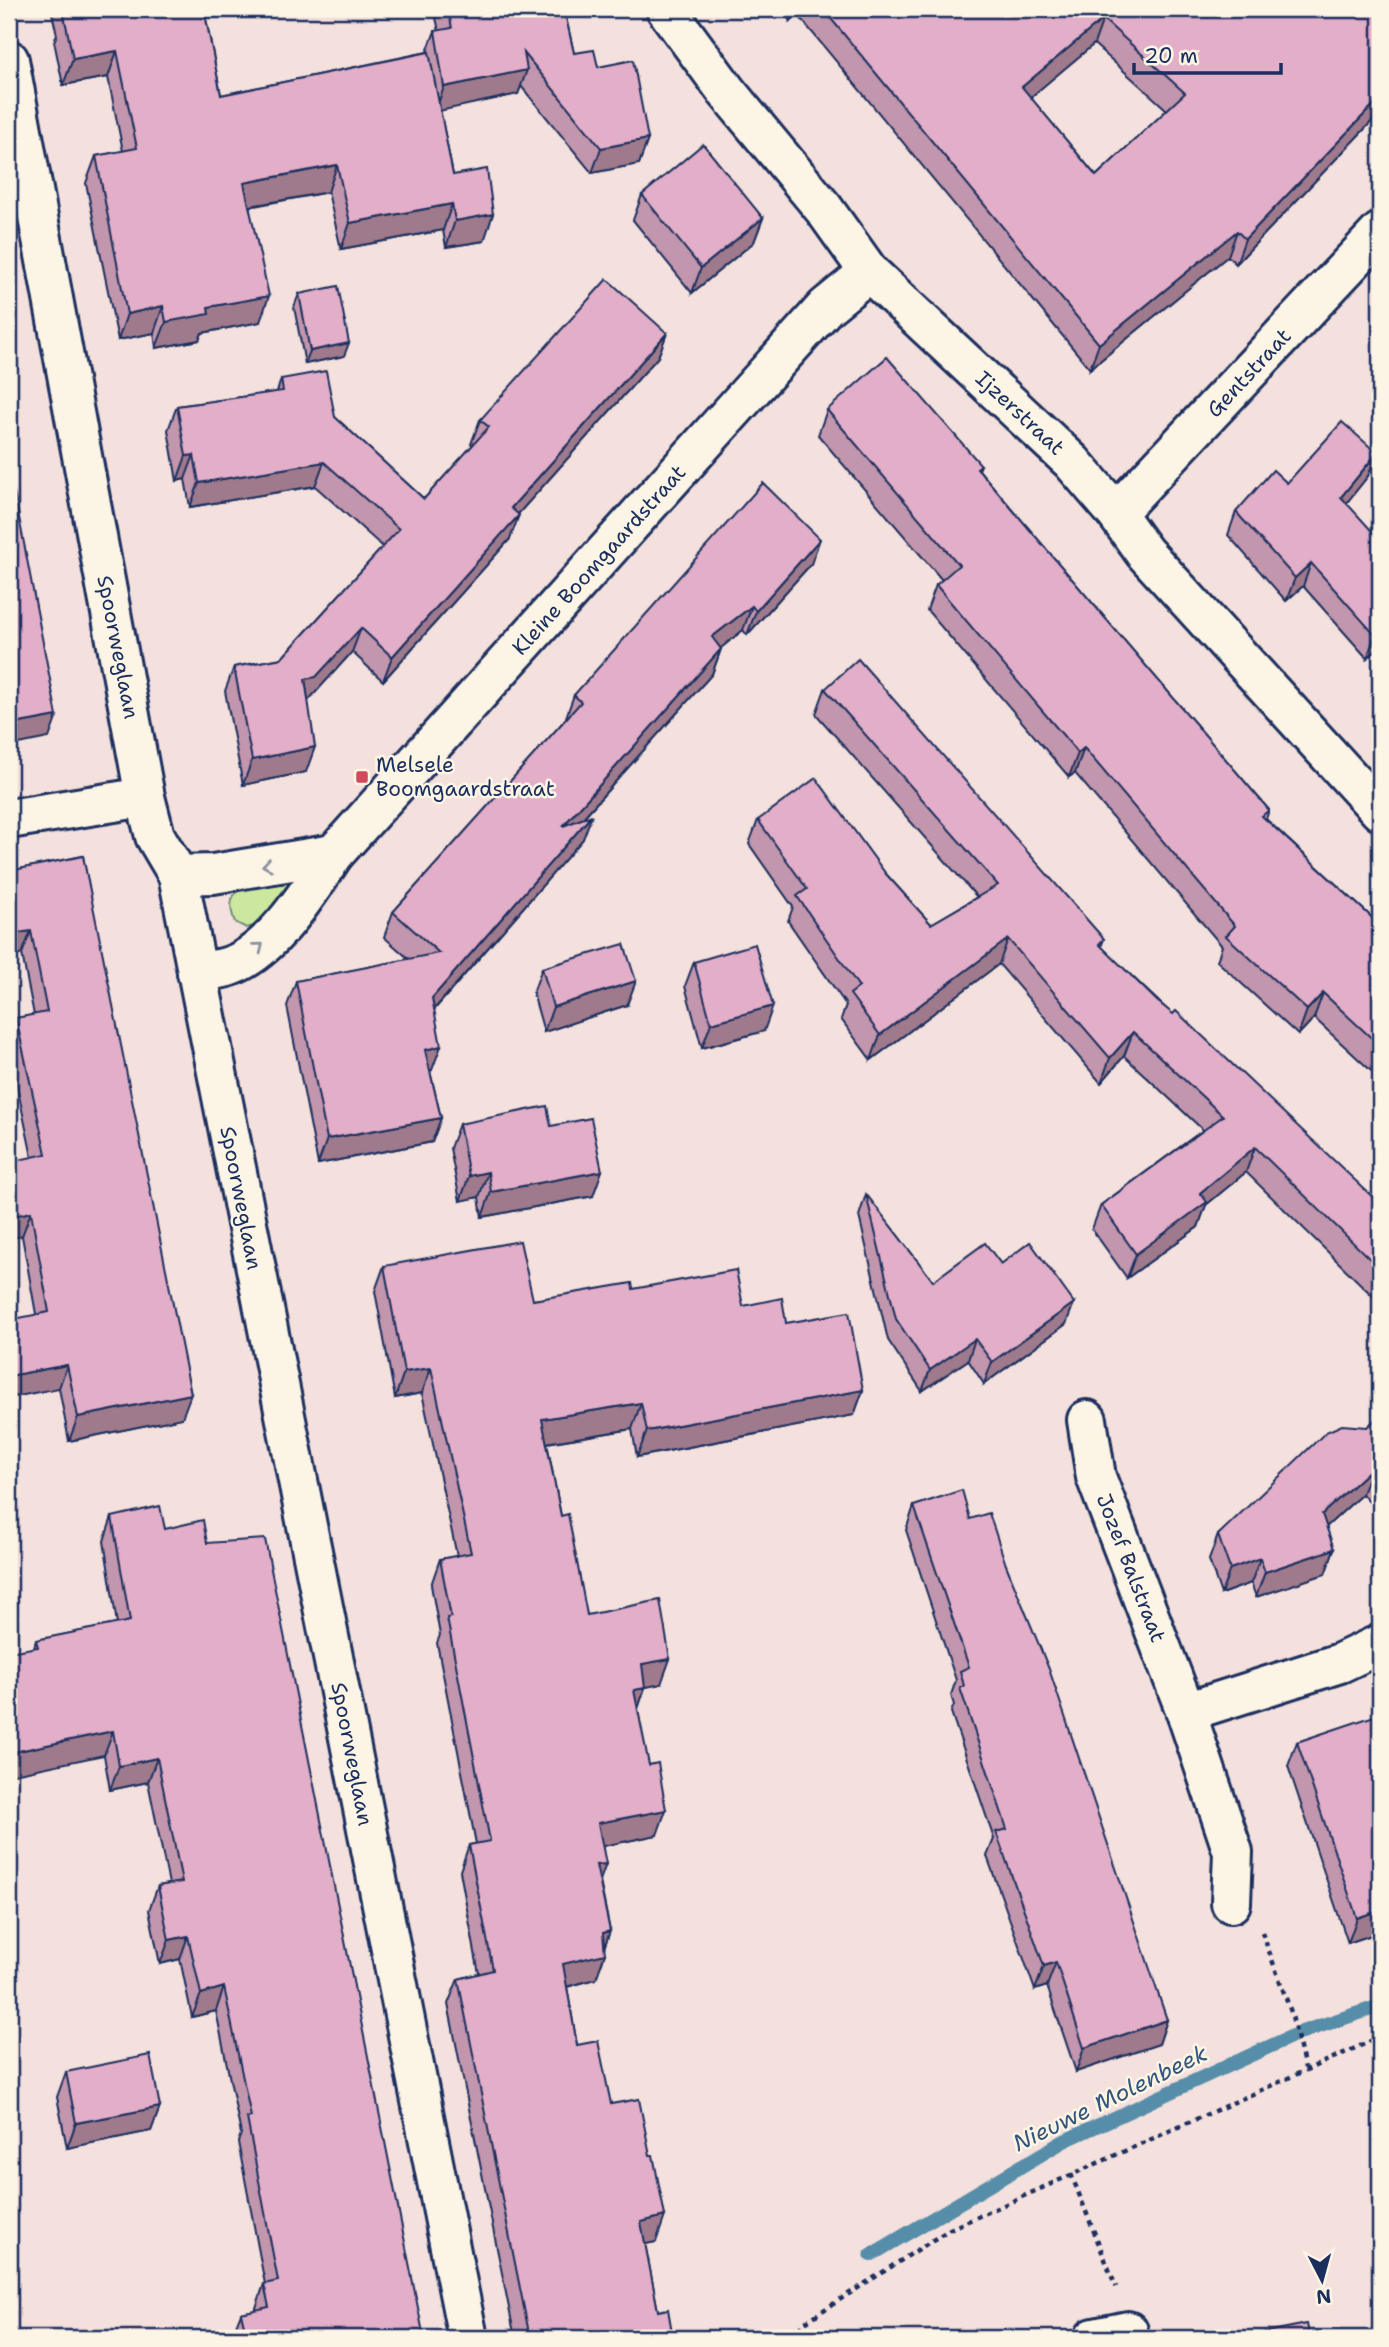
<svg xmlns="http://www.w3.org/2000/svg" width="1389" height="2347" viewBox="0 0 1389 2347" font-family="'Shantell Sans',sans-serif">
	<rect width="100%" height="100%" fill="#f4e0dc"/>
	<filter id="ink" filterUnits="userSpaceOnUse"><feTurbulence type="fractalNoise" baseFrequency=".0143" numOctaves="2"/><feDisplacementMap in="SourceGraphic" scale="14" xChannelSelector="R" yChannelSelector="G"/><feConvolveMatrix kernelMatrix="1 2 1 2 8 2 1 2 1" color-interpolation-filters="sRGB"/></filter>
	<g filter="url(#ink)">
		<path fill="#cce89e" stroke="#748c7e" stroke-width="2" d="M279,880L292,885L261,924L246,928L235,922C220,885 251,885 279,880Z"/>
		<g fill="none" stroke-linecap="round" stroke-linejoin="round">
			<path stroke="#578eaa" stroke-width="14" d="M871,2255L1064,2141L1299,2033L1380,2006"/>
			<defs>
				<g id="street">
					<path d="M666,9L727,92L824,209L869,272L1072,462L1116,513L1144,552L1380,811"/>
					<path d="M1116,513L1380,232"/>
					<path d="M9,819L145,797"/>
					<path d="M178,875L213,874L334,854"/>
					<path d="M197,972C208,970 220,970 230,966C273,951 310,890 334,854L826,307L869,272"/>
					<path d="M1087,1420L1096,1477L1186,1712L1340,1663L1380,1644"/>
					<path d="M1186,1712L1233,1852L1231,1903"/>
					<path d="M1094,2338L1128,2331L1129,2338"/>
				</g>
				<path id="secondary" d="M9,60L145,797L155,836L178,875L468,2338"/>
			</defs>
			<use href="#street" stroke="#1b2f5e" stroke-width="44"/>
			<use href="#secondary" stroke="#1b2f5e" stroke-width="44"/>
			<g stroke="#1b2f5e" stroke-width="4.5" stroke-dasharray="5 5" stroke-linecap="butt">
				<path d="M1262,1932L1291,2012L1305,2068"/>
				<path d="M1071,2174L1116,2287"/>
				<path d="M794,2338L805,2322L950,2229L1380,2037"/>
			</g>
			<use href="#street" stroke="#fcf5e5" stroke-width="38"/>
			<use href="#secondary" stroke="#fcf5e5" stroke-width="38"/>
		</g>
		<g fill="#c296ac" stroke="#1b2f5e" stroke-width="2" fill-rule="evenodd">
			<path d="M51,9H204L221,95L427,52L435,31H439L434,9H564L574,53L598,67L648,139L639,164L592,173L521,86L518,94L440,110L453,175L484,241L446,247L443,230L341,249L328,192L249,207L260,322L202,333L199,340L156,348L154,333L118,340L86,183L96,156L123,151L108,77L63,85L54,41L57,35Z"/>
			<path d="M781,9H1380V108L1377,116L1236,264L1228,256L1090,369L798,15L790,21ZM1094,44L1167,110L1096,176L1030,97Z"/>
			<path d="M642,195L763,218L754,242L692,293L633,220Z"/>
			<path d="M299,294L344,356L305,364L294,307Z"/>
			<path d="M667,333L658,357L518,514L510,539L383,681L352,652L308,700L306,772L243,785L225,691L234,667L282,658L383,547L315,486L190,507L185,479L177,481L168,430L177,406L277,392L281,379L335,417L424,499L473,445L471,444L480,420Z"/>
			<path d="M827,410L981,465L979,470L1269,810L1266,819L1380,925V1079L1314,1018L1298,1035L1217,961L1222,946L1075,773L1069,777L927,610L936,585L942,580L818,435Z"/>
			<path d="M1377,453L1368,476L1346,503L1380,647L1367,658L1303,586L1286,601L1228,535L1236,512L1287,483Z"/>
			<path d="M811,564L747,635L743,630L720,648L721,649L712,674L583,818V839L434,1010L432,1070L430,1071L441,1118L432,1142L318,1164L287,1006L296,981L409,959L384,937L393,912L565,720L574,695Z"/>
			<path d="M825,689L1104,939L1101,947L1380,1211V1303L1246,1172L1206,1205L1198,1227L1127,1278L1092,1229L1101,1205L1203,1130L1124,1056L1101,1083L999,964L871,1060L841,1019L846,1005L788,921L793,907L749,844L758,820L886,874L931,924L977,897L816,714Z"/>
			<path d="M83,856L182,1418L69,1441L59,1388L36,1314L22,1236L32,1157L9,1048V1038L16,1018L34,1015L22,954L9,957V871Z"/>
			<path d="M694,962L764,1031L702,1048L685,986Z"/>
			<path d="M542,968L627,1005L544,1032L533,993Z"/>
			<path d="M459,1124L551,1126L593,1196L482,1217L479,1197L460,1201L450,1148Z"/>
			<path d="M866,1194L933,1281L1001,1264L1066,1324L984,1384L968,1360L922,1391L888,1340L859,1216Z"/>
			<path d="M384,1266L533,1300L633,1289L743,1306L786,1323L863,1390L854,1415L637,1457L632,1429L547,1443L561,1516L587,1615L661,1684L645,1687L638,1709L657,1835L603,1846L600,1881L610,1931L604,1947L596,1979L567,1987L577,2045L611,2104L656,2242L645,2244L658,2311L673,2338H515L448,2004L458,1979L479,1974L460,1871L469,1845L476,1844L437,1643L440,1635L431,1585L440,1559L457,1556L422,1393L395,1398L375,1291Z"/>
			<path d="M1380,1416V1514L1362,1494L1326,1527L1334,1549L1325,1574L1256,1597L1251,1583L1221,1594L1209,1560L1218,1535L1367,1427Z"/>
			<path d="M914,1506L970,1519L1006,1565L1167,2020L1159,2044L1076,2072L1047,1986L1035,1990L987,1856L994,1839L951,1712L954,1705L951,1695L956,1680L906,1530Z"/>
			<path d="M112,1517L165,1529L207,1543L424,2338H233L232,2336L241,2313L256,2310V2308L264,2284H265L238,2142L241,2134L216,2011L192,2017L180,1959L160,1964L149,1910L158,1886L169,1884L148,1782L110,1790L104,1755L34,1647L36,1640L117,1624L104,1541Z"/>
			<path d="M1380,1726V1932L1348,1943L1288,1766L1297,1742Z"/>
			<path d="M66,2072L160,2107L151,2131L67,2148L57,2097Z"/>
		</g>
		<g fill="#9e7a8c" stroke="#1b2f5e" stroke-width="2">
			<path d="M795,9H801L798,15L790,21Z"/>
			<path d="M1103,19L1094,44L1013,112L1022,87Z"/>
			<path d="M117,51L108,77L63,85L73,59Z"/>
			<path d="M527,70L518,94L435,112L444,87Z"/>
			<path d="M1380,98V108L1377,116L1236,264L1245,239Z"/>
			<path d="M648,139L639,164L592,173L601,148Z"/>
			<path d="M337,165L328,192L234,209L244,183Z"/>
			<path d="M452,204L443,230L341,249L350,223Z"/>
			<path d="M493,214L484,241L446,247L455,221Z"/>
			<path d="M763,218L754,242L692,293L701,268Z"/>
			<path d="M1237,231L1228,256L1090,369L1099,344Z"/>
			<path d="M269,296L260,322L202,333L199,340L156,348L166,322L208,307Z"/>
			<path d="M163,306L154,333L118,340L127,314Z"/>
			<path d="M667,333L658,357L502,532L511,508Z"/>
			<path d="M349,343L344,356L305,364L310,351Z"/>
			<path d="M1377,453L1368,476L1333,520L1341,497Z"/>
			<path d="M194,455L185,479L177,481L186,456Z"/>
			<path d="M324,462L315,486L190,507L199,483Z"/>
			<path d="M519,515L510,539L383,681L392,657Z"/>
			<path d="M820,539L811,564L747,635L756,611Z"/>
			<path d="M1311,563L1303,586L1286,601L1295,578Z"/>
			<path d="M752,606L743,630L704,662L712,637Z"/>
			<path d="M361,628L352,652L308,701L305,679Z"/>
			<path d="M1380,631V647L1367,658L1375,635Z"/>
			<path d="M721,649L712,674L554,850L563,826Z"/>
			<path d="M57,716L49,738L9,746V725Z"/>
			<path d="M315,747L306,772L243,785L252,760Z"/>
			<path d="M1084,748L1075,773L1069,777L1078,753Z"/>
			<path d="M592,815L583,839L423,1022L432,998Z"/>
			<path d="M31,931L22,954L9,957V939L10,934Z"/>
			<path d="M1008,939L999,964L871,1060L880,1035Z"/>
			<path d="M636,981L627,1005L544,1032L553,1007Z"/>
			<path d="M1323,993L1314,1018L1298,1035L1307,1010Z"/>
			<path d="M773,1006L764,1031L702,1048L711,1023Z"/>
			<path d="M1133,1032L1124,1056L1101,1083L1110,1058Z"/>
			<path d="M441,1046L432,1070L416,1075L425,1050Z"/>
			<path d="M441,1118L432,1142L318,1164L327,1139Z"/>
			<path d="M1255,1147L1246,1172L1206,1205L1198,1227L1127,1278L1136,1254L1200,1193Z"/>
			<path d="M602,1171L593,1196L482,1217L491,1192Z"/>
			<path d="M488,1172L479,1197L460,1201L469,1176Z"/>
			<path d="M31,1212L22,1236L9,1239V1217Z"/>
			<path d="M1074,1303L1066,1324L984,1384L992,1362Z"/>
			<path d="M975,1339L968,1360L922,1391L930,1370Z"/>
			<path d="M67,1365L59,1388L9,1398V1376Z"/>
			<path d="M431,1368L422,1393L395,1398L404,1372Z"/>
			<path d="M863,1390L854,1415L637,1457L647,1431Z"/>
			<path d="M191,1394L182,1418L69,1441L78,1417Z"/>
			<path d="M641,1403L632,1429L533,1445L542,1419Z"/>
			<path d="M1371,1469L1362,1494L1313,1539L1322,1514Z"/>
			<path d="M1334,1549L1325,1574L1256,1597L1265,1572Z"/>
			<path d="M1260,1558L1251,1583L1221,1594L1230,1569Z"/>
			<path d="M670,1659L661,1684L633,1690L642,1664Z"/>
			<path d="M645,1688L636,1714L634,1690Z"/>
			<path d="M113,1731L104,1755L9,1775V1753Z"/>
			<path d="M157,1758L148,1782L110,1790L119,1766Z"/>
			<path d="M666,1810L657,1835L589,1849L598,1823Z"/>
			<path d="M606,1864L597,1889L596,1865Z"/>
			<path d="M1380,1910V1932L1348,1943L1357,1918Z"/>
			<path d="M610,1931L602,1954H605L596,1979L554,1990L563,1964L603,1933Z"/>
			<path d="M188,1936L180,1959L160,1964L169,1940Z"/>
			<path d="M1056,1962L1047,1986L1035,1990L1044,1966Z"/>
			<path d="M224,1987L216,2011L192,2017L201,1994Z"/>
			<path d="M1167,2020L1159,2044L1076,2072L1084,2048Z"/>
			<path d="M160,2107L151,2131L67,2148L76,2123Z"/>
			<path d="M665,2216L656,2242L631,2247L641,2222Z"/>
		</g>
		<g fill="#e2aec8" stroke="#1b2f5e" stroke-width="2" fill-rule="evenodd">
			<path d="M66,9H204L221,95L429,52L453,175L487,169L493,214L455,221L452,204L350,223L337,165L244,183L269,296L208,307L209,314L166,322L163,306L127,314L96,156L137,148L117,51L73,59L64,15H67Z"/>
			<path d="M448,9H564L574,53L594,50L598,67L633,60L648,139L601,148L524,53L527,70L444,87L435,31L452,28Z"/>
			<path d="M823,9H1380V98L1245,239L1237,231L1099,344ZM1103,19L1185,93L1096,176L1022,87Z"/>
			<path d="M703,144L763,218L701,268L642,195Z"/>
			<path d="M607,279L667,333L511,508L519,515L392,657L361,628L316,677L305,679L315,747L252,760L234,667L282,658L399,529L324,462L199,483L194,455L186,456L177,406L283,391L281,379L326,371L335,417L424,499L489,427L480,420Z"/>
			<path d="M338,286L349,343L310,351L299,294Z"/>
			<path d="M887,357L981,465L977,468L1269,810L1262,816L1380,925V1046L1323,993L1307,1010L1226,936L1235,926L1084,748L1078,753L936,585L959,565L827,410Z"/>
			<path d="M1342,422L1377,453L1341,497L1380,540V631L1375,635L1311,563L1295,578L1236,512L1273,470L1287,483Z"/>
			<path d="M9,465L57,716L9,725Z"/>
			<path d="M763,483L820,539L756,611L752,606L712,637L721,649L563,826L592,815L432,998L441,1046L425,1050L441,1118L327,1139L296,981L439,953L393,912L581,702L574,695Z"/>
			<path d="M858,659L1104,939L1099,944L1157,1001L1173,1014L1176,1011L1378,1202L1375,1205L1380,1211V1269L1255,1147L1200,1193L1207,1202L1136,1254L1101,1205L1223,1116L1133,1032L1110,1058L1008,939L880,1035L850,994L859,987L797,896L807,889L758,820L816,778L886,874L931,924L998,885L825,689Z"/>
			<path d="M83,856L191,1394L78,1417L67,1365L9,1376V1320L49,1312L31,1212L9,1217V1162L46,1154L16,1018L47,1012L31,931L10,934L9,927V871Z"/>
			<path d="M624,944L636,981L553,1007L542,968Z"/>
			<path d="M755,944L773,1006L711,1023L694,962Z"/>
			<path d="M547,1106L551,1126L591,1118L602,1171L491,1192L488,1172L469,1176L459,1124Z"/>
			<path d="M866,1194L933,1281L985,1243L1001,1264L1030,1242L1074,1303L992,1362L975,1339L930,1370L896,1319Z"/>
			<path d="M520,1241L533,1300L632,1283L633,1289L736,1270L743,1306L782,1298L786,1323L849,1312L863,1390L647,1431L641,1403L542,1419L561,1516L568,1514L587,1615L660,1600L670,1659L642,1664L645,1688L634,1690L649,1765L658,1763L666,1810L598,1823L606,1864L596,1865L610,1931L603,1933L605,1954L563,1964L577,2045L598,2041L611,2104L639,2099L650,2155H653L665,2216L641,2222L658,2311L668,2309L673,2338H530L458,1979L493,1970L469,1845L490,1841L447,1618L451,1617L440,1559L471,1553L431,1368L404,1372L384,1266Z"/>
			<path d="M1380,1416V1479L1371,1469L1322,1514L1334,1549L1265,1572L1260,1558L1230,1569L1218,1535L1326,1432L1342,1425L1367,1427Z"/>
			<path d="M962,1490L970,1519L989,1513L1006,1565L1049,1669L1167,2020L1084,2048L1056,1962L1044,1966L996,1832L1007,1829L960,1688L964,1686L960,1671L969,1667L914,1506Z"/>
			<path d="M160,1506L165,1529L203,1520L207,1543L265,1539L424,2338H247L241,2313L269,2307L264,2284L278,2281L247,2118L251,2117L224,1987L201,1994L188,1936L169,1940L158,1886L182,1882L157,1758L119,1766L113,1731L9,1753V1652L38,1647L36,1640L130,1621L112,1517Z"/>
			<path d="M1377,1715L1380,1726V1910L1357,1918L1297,1742Z"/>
			<path d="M150,2055L160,2107L76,2123L66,2072Z"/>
			<path d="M1307,2324L1310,2338H1236Z"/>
		</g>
		<defs><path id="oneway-chevron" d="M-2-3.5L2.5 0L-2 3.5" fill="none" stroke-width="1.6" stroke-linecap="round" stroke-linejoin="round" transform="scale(1.75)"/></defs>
		<g stroke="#8c92a2">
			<use href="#oneway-chevron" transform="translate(267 865) rotate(171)"/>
			<use href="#oneway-chevron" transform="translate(259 947) rotate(-39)"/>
		</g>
	</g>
	<rect fill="#d1495b" stroke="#fcf5e5" stroke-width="2.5" x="355" y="770" width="14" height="14" rx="3.5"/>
	<g text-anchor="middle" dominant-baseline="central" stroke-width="5" stroke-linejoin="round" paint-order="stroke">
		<g font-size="21" fill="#1b2f5e" stroke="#fcf5e5">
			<text transform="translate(1249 373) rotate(-47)">Gentstraat</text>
			<text transform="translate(1020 413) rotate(43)">Ijzerstraat</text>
			<text transform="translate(599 560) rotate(-48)">Kleine Boomgaardstraat</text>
			<text transform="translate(118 647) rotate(79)">Spoorweglaan</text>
			<text transform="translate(241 1198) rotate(79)">Spoorweglaan</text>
			<text transform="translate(1131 1568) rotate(69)">Jozef Balstraat</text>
			<text transform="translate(352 1754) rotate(79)">Spoorweglaan</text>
		</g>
		<g font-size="21" fill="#1b2f5e" stroke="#fcf5e5" text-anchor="start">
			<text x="376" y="765">Melsele<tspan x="376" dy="24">Boomgaardstraat</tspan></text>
		</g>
		<g font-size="23" font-style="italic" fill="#34567e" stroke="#fcf5e5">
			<text transform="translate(1110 2098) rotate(-26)">Nieuwe Molenbeek</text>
		</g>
	</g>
	<rect width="1389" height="2347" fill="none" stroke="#fcf5e5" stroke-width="35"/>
	<rect x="18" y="18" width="1354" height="2312" fill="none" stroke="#1b2f5e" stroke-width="2.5" filter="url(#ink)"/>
	<g transform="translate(1322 2280) rotate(174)" stroke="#fcf5e5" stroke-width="5" paint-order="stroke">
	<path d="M0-5L12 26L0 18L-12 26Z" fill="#1b2f5e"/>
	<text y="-10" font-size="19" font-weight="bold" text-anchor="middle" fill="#1b2f5e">N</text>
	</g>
	<path d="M1134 63v10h147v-10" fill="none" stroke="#1b2f5e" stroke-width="3.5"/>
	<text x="1144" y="63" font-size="21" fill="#1b2f5e" stroke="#fcf5e5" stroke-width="5" paint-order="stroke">20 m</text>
</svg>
